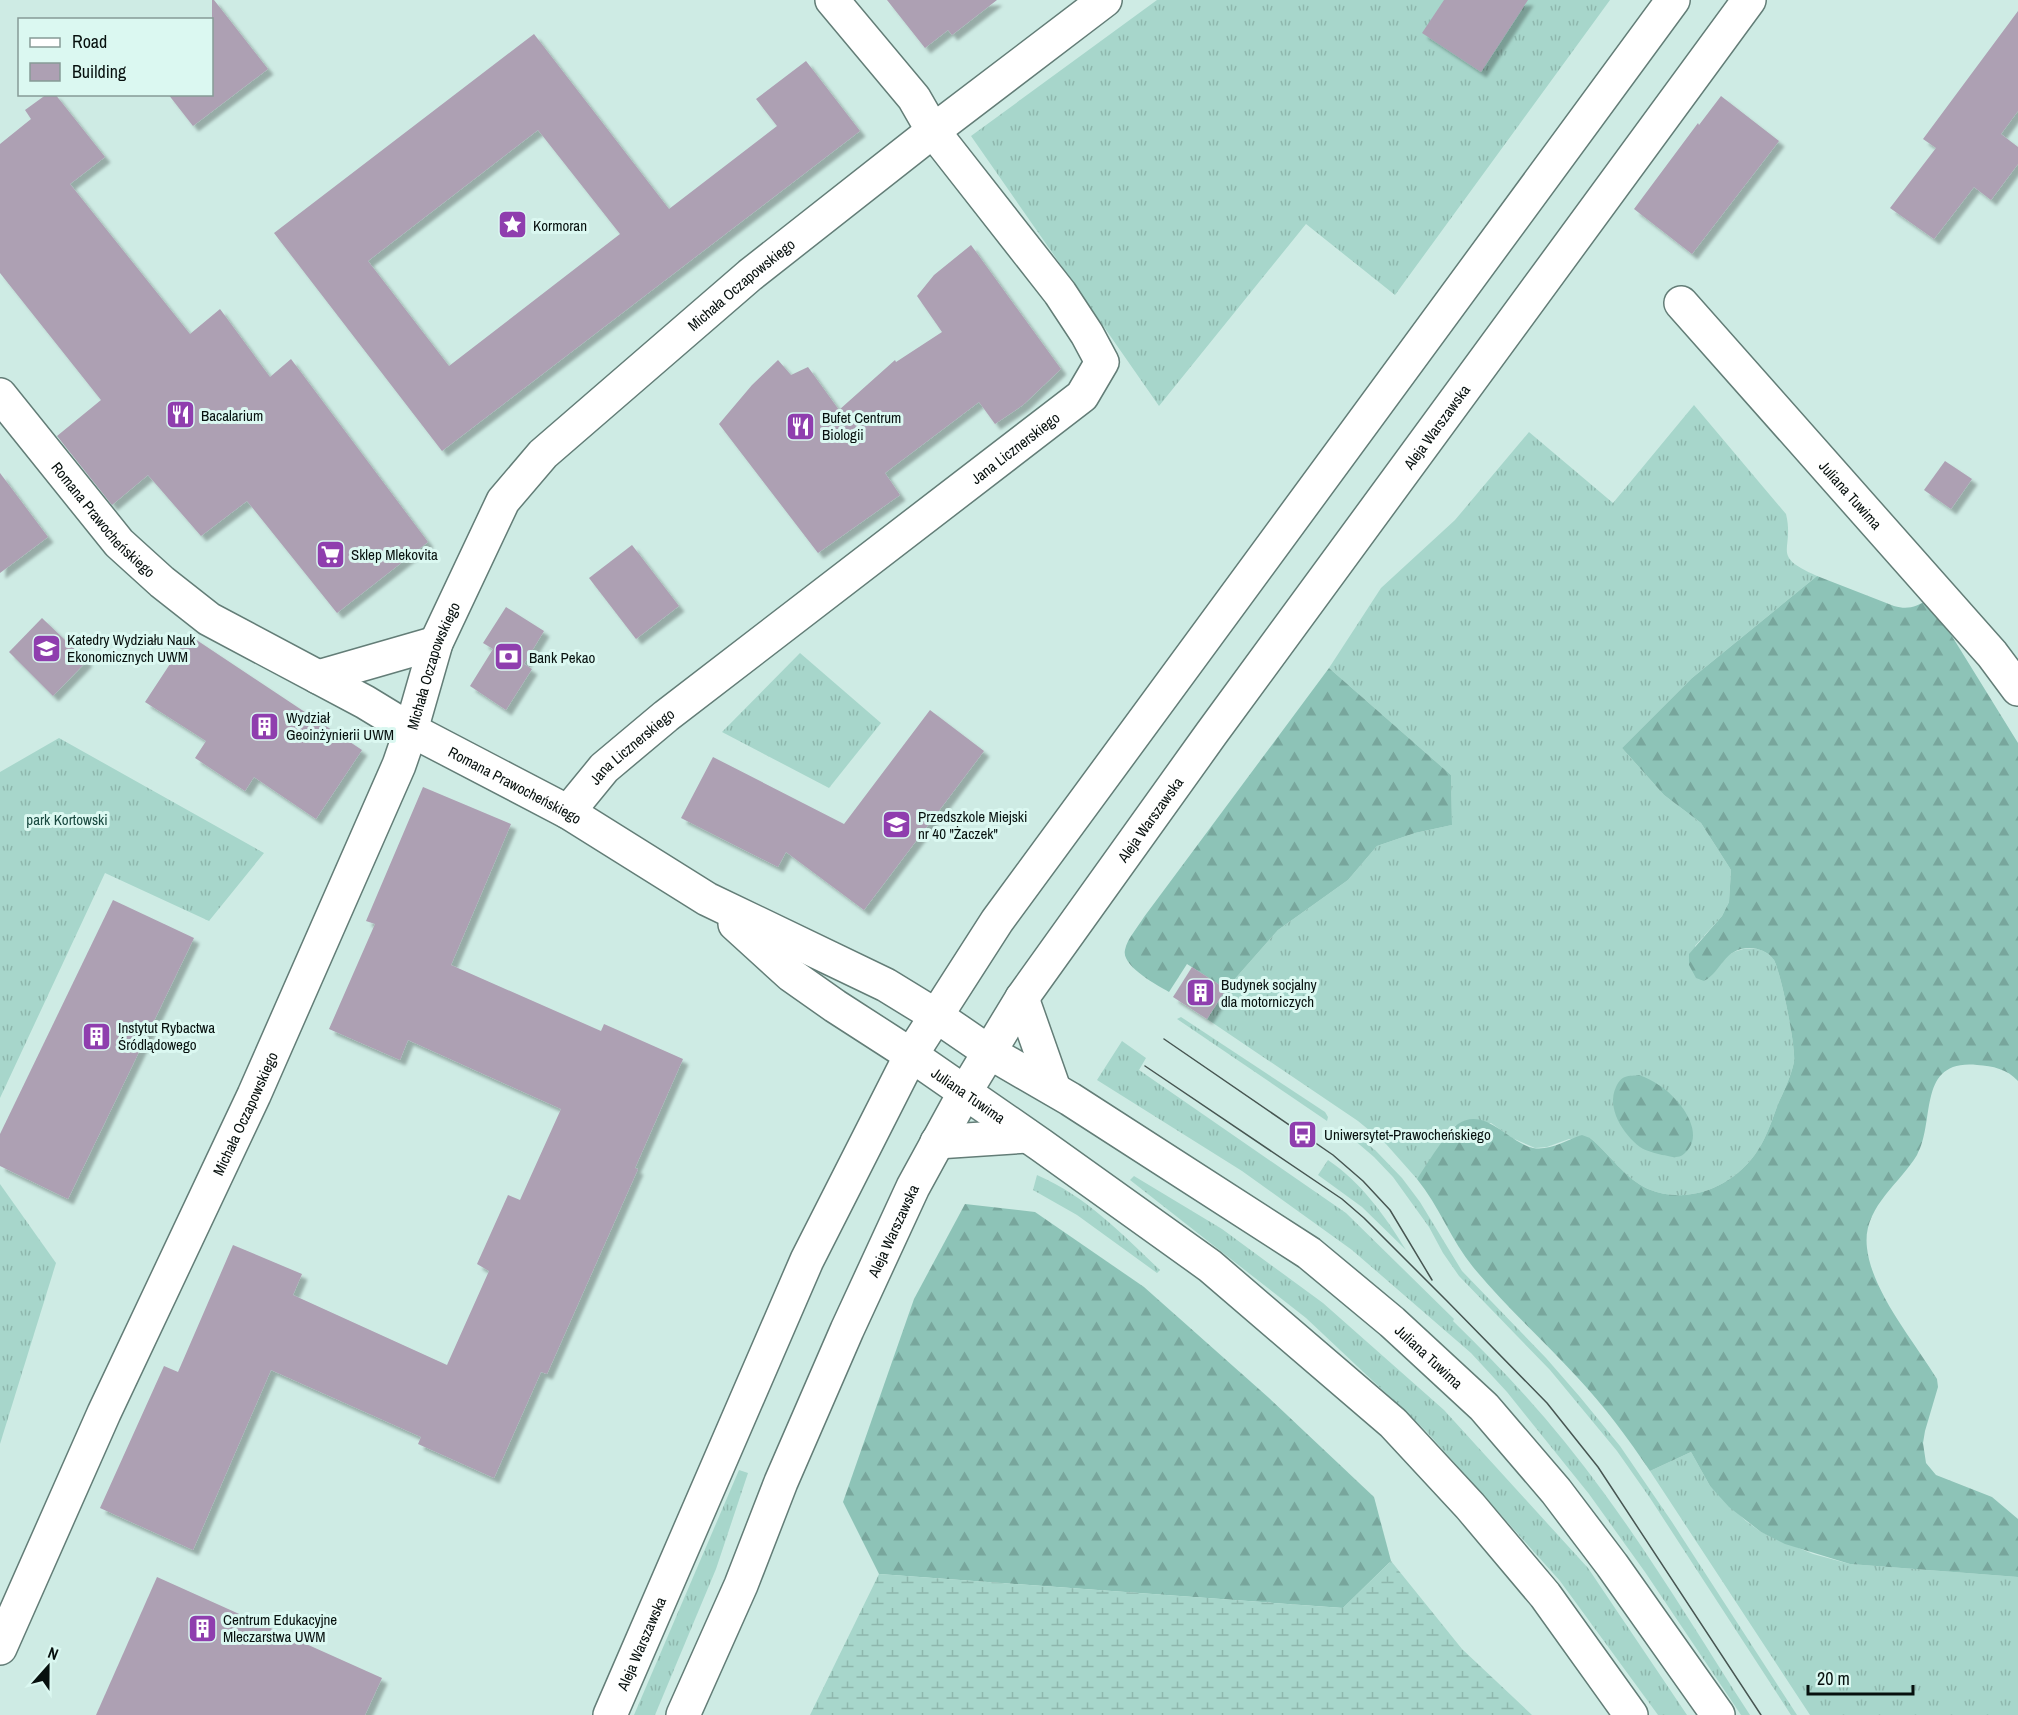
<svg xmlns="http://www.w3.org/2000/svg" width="2018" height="1715" viewBox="0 0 2018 1715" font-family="'Archivo Narrow',sans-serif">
	<defs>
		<pattern id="grass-tufts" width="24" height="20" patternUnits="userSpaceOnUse" patternTransform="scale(1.5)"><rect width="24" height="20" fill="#a7d6cb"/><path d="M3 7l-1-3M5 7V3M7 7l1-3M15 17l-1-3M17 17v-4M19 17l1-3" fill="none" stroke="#8eb7ad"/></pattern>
		<pattern id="forest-firs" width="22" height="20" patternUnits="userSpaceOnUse" patternTransform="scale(1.5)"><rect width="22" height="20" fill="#8dc3b7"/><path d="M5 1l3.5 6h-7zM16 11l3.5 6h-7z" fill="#78a69c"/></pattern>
		<pattern id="wetland-marsh" width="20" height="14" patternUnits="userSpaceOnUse" patternTransform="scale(1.5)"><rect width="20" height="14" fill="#a7d6cb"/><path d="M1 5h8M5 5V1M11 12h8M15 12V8" fill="none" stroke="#8eb7ad"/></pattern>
		<filter id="shadow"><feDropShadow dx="5.5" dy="5.5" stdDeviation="1.5" flood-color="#0004"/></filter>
	</defs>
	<rect width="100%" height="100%" fill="#ceebe4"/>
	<g fill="url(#grass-tufts)">
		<path d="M1157,0H1610L1395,295L1306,224L1159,406L971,136Z"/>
		<path d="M1694,405L1786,514C1795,552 1769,555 1817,576L1692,678L1622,748L1664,795L1701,823L1731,870L1729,902L1722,916L1695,946L1704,981C1714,976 1717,965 1725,958C1735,949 1751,946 1763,951C1767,953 1772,956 1774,960C1781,973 1796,1047 1794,1062C1791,1076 1784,1091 1778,1104C1772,1120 1767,1136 1758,1150C1735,1186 1689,1206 1648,1189C1624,1178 1610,1154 1590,1138L1569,1139L1547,1147L1535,1148L1512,1138L1491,1123L1456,1125L1417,1179L1386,1144L1358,1121L1207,1019L1226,989L1278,930L1348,880L1377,846L1415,833L1452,825L1451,775L1329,668L1381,588L1455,520L1529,432L1613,503Z"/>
		<path d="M800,653L881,723L829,788L722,732Z"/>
		<path d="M59,738L264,853L209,921L105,873L0,1098V772Z"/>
		<path d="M1181,1017L1325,1112L1328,1117L1327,1121L1177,1019Z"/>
		<path d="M1122,1041L1146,1058L1139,1070L1346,1213L1454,1319L1453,1321C1508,1374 1559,1431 1604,1493C1656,1564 1702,1641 1750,1715H1741L1645,1572L1589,1494L1507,1392L1471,1353L1352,1250L1242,1171L1097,1080Z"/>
		<path d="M1350,1132L1354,1133L1376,1151L1402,1178L1420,1202L1462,1271L1546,1358L1580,1397L1620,1446L1672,1522L1797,1715H1791L1650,1498L1617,1451L1550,1370L1459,1276L1443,1253L1429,1227L1393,1177L1374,1157L1346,1133Z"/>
		<path d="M1328,1160C1362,1183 1385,1216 1406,1250L1362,1207L1318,1175Z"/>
		<path d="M1037,1175C1086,1196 1122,1234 1160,1270L1157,1273L1077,1215L1033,1190Z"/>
		<path d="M1134,1176L1222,1229L1323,1303L1444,1410L1588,1568L1687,1715H1658L1560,1581L1426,1431L1306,1318L1130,1180Z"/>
		<path d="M0,1184L56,1263L0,1444Z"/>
		<path d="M1691,1452L1710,1486L1746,1521L1761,1532L1813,1554L1850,1564L2018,1577V1715H1810L1650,1471Z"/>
		<path d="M739,1470L748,1473L716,1569L655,1715H634Z"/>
	</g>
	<g fill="url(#forest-firs)">
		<path d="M1817,576L1894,606C1908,610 1916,607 1929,599L2018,743V1081C2007,1069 1993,1066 1977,1065C1916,1059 1936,1122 1917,1155C1899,1185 1862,1208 1867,1248C1872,1292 1914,1341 1937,1379L1938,1387L1925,1431L1923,1443L1926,1463L1936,1475L1992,1497L2018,1519V1577L1850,1564L1785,1544L1761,1532L1729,1507L1710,1486L1691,1452L1650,1471C1628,1438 1604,1406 1577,1377C1543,1340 1505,1306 1473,1267C1451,1240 1439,1206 1417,1179C1425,1167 1448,1130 1458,1124C1485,1106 1509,1143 1533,1148C1550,1151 1566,1140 1582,1135L1590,1138C1610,1154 1624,1178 1648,1189C1689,1206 1735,1186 1758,1150C1767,1136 1772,1120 1778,1104C1784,1091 1791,1076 1794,1062C1796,1047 1781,973 1774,960C1769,952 1758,948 1750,948C1723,948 1722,972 1704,981L1696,978L1689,965V954L1722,916L1729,902L1731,870L1701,823L1664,795L1622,748L1692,678Z"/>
		<path d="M1329,668L1451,775L1452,825L1415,833L1377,846L1348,880L1278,930L1226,989L1187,964L1169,992C1157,985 1121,966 1125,950C1127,939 1138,927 1144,917Z"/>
		<path d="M1639,1075C1653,1080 1667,1089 1677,1101C1688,1113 1701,1136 1687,1151C1684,1154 1681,1157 1676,1157C1672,1158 1666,1155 1662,1155C1655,1153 1646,1151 1640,1147C1623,1134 1606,1108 1616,1087C1618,1083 1620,1079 1625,1077C1629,1075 1635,1076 1639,1075Z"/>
		<path d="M965,1204L1035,1212L1144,1287L1269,1398L1374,1497L1391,1561L1343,1608L879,1574L843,1502L914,1299Z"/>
	</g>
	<path fill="url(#wetland-marsh)" d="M1391,1561L1462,1649L1532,1715H810L879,1574L1343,1608Z"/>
	<g fill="#ada0b3" fill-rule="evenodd" filter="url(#shadow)">
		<path d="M212,0H214L268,69L193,126L168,94H212Z"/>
		<path d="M887,0H997L952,35L948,30L925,48Z"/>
		<path d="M1444,0H1528L1481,72L1422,33Z"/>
		<path d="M2018,11V111L2001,134L2018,147V164L1991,200L1974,187L1934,239L1890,208L1936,148L1923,139Z"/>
		<path d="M534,34L669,209L777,126L756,99L806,61L860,131L442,451L274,233ZM538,130L620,234L449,366L368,261Z"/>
		<path d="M47,94H55L105,157L70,184L190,334L220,309L270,377L291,359L428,542L337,613L247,501L201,536L148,475L112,505L57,436L101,400L0,273V144L31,119L25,110Z"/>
		<path d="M1721,96L1779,141L1692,254L1634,209L1698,123L1699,125Z"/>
		<path d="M971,245L1061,369L1023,405L995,424L979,402L885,473L900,495L818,553L719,424L752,385L778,360L791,375L808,367L839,410L895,360L896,362L942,332L917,296L934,275Z"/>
		<path d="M1945,461L1972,479L1951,509L1924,490Z"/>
		<path d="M0,473L48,537L0,573Z"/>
		<path d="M632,545L679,606L636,639L589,578Z"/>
		<path d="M506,607L544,631L524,664L532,669L506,710L470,686L493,649L483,643Z"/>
		<path d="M42,618L87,661L53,696L9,652Z"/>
		<path d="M189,635L362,750L316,819L254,777L245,791L195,758L206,741L145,702Z"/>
		<path d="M930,710L984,751L864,910L786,852L778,867L681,818L713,757L844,824Z"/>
		<path d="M423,787L511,824L451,965L601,1031L604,1024L683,1059L635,1168L638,1169L547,1374L541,1372L494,1478L418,1444L421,1437L271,1370L193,1550L100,1508L164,1366L178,1372L233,1245L302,1274L293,1295L447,1365L489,1271L477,1264L508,1195L520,1200L561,1109L408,1040L400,1060L329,1029L375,924L366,921Z"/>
		<path d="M113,900L194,938L68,1199L0,1166V1134Z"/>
		<path d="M1192,967L1226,989L1207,1019L1173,997Z"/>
		<path d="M157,1577L382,1678L365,1715H96Z"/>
	</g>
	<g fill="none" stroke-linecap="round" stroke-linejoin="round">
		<defs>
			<g id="minor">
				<path id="s1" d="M1681,303L1992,654L2018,689"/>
				<path id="s2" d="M0,395L119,543L162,582L209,619L365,702L411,730L568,812L707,899L886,985L935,1015"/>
				<path d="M318,677L436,643"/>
				<path id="s3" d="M568,812L604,768L666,716L1082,396L1102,362L1087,334L1060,293L933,131L914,98L832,0"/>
				<path d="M735,924L791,975L835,1006L911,1055"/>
				<path id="s4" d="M0,1648L104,1413L254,1095L399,765L411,730L436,643L503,501L543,454L750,275L933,131L1105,0"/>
			</g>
			<g id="secondary">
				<path d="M1022,998L1054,1089"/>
				<path id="s5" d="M935,1015L989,1052L1070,1099L1309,1253L1392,1322L1484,1407L1556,1491L1612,1565L1718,1715"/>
				<path id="s6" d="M911,1055L1041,1145L1210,1266L1393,1423L1470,1506L1545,1595L1631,1715"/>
				<path d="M937,1142L1027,1136"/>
				<path id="s7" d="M610,1715L807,1260L911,1055L997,921L1673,0"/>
				<path id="s8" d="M683,1715L741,1585L781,1482L847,1330L913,1187L965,1092L1022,998L1211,734L1749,0"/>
			</g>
		</defs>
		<use href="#minor" stroke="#637d77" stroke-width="36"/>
		<use href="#secondary" stroke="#637d77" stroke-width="36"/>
		<use href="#minor" stroke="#fff" stroke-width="33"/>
		<use href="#secondary" stroke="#fff" stroke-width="33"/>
		<g stroke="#475652" stroke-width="1.5">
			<path d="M1164,1039L1333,1155L1363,1181L1390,1210L1432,1280"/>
			<path d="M1145,1066L1342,1199L1364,1218L1447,1301L1547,1403L1598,1467L1761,1715"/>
		</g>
	</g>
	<defs>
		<symbol id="sight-square" viewBox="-11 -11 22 22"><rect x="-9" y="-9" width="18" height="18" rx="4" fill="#8f3eae" stroke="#dbf8f1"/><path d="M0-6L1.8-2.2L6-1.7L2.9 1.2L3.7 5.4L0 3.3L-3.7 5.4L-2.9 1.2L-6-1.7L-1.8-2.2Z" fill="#fff"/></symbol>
		<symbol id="restaurant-square" viewBox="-11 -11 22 22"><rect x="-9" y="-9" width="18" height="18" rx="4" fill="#8f3eae" stroke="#dbf8f1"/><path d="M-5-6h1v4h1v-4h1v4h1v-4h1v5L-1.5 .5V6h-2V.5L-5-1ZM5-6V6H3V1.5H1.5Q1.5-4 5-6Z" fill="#fff"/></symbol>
		<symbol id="supermarket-square" viewBox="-11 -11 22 22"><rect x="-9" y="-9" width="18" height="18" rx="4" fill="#8f3eae" stroke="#dbf8f1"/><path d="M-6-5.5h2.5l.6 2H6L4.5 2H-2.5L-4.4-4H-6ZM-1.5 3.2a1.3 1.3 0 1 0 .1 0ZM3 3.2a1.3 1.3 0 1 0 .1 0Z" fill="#fff"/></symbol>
		<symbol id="university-square" viewBox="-11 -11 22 22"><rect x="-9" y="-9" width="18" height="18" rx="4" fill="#8f3eae" stroke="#dbf8f1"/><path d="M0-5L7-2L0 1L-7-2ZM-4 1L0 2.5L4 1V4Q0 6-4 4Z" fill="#fff"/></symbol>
		<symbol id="bank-square" viewBox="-11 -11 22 22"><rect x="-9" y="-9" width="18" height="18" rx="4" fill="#8f3eae" stroke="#dbf8f1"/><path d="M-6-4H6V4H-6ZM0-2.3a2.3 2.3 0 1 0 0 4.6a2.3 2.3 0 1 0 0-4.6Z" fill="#fff"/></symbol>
		<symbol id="building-square" viewBox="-11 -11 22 22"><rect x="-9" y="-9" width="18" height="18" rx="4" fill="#8f3eae" stroke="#dbf8f1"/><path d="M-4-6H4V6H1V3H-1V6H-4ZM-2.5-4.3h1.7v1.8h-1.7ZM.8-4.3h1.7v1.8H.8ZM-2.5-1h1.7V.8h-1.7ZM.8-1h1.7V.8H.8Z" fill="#fff"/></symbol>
		<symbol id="school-square" viewBox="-11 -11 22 22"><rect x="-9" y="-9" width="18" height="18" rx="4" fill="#8f3eae" stroke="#dbf8f1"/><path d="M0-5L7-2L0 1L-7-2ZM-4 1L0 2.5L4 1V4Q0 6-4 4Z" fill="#fff"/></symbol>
		<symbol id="bus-square" viewBox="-11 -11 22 22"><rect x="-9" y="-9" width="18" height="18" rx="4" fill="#8f3eae" stroke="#dbf8f1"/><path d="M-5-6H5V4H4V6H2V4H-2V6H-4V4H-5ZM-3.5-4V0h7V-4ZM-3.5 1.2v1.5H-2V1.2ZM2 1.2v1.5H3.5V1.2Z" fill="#fff"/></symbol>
	</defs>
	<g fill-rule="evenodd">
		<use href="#sight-square" x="496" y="208" width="33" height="33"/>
		<use href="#restaurant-square" x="164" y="398" width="33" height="33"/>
		<use href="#restaurant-square" x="784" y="410" width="33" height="33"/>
		<use href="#supermarket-square" x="314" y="538" width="33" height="33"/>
		<use href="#university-square" x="30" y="632" width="33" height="33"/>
		<use href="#bank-square" x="492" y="640" width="33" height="33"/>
		<use href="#building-square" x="248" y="710" width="33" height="33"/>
		<use href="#school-square" x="880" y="808" width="33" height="33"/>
		<use href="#building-square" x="1184" y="976" width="33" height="33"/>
		<use href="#building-square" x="80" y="1020" width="33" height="33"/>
		<use href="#bus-square" x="1286" y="1118" width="33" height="33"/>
		<use href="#building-square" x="186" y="1612" width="33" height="33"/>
	</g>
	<g text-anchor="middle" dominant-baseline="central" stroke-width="6" stroke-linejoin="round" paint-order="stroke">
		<g font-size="15" fill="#07100e" stroke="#dbf8f1" text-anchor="start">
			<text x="533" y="225">Kormoran</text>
			<text x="201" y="415">Bacalarium</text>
			<text x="822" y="417">Bufet Centrum<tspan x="822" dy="17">Biologii</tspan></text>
			<text x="351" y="554">Sklep Mlekovita</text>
			<text x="67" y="639">Katedry Wydziału Nauk<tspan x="67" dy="17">Ekonomicznych UWM</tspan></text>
			<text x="529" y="657">Bank Pekao</text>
			<text x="286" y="717">Wydział<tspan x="286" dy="17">Geoinżynierii UWM</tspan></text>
			<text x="918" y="816">Przedszkole Miejski<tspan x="918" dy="17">nr 40 "Żaczek"</tspan></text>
			<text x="1221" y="984">Budynek socjalny<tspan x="1221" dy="17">dla motorniczych</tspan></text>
			<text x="118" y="1027">Instytut Rybactwa<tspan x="118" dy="17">Śródlądowego</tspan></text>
			<text x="1324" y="1134">Uniwersytet-Prawocheńskiego</text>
			<text x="223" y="1619">Centrum Edukacyjne<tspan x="223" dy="17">Mleczarstwa UWM</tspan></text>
		</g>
		<g font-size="15" fill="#07100e" stroke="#dbf8f1">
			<text stroke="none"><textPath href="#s4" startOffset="1576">Michała Oczapowskiego</textPath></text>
			<text stroke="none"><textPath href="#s8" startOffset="1500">Aleja Warszawska</textPath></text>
			<text stroke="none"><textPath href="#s3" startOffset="578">Jana Licznerskiego</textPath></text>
			<text stroke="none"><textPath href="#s1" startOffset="256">Juliana Tuwima</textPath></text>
			<text stroke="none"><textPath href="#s2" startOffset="162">Romana Prawocheńskiego</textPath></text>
			<text stroke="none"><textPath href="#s4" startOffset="1074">Michała Oczapowskiego</textPath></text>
			<text stroke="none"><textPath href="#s3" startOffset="92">Jana Licznerskiego</textPath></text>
			<text stroke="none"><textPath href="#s2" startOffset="656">Romana Prawocheńskiego</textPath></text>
			<text stroke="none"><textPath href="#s8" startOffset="1014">Aleja Warszawska</textPath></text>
			<text stroke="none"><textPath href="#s6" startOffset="70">Juliana Tuwima</textPath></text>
			<text stroke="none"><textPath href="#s4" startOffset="588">Michała Oczapowskiego</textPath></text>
			<text stroke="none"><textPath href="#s8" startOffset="528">Aleja Warszawska</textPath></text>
			<text stroke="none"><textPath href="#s5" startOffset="602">Juliana Tuwima</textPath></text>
			<text stroke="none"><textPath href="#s7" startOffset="78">Aleja Warszawska</textPath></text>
		</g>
		<g font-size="15" fill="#18483f" stroke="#dbf8f1">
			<text x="67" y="819">park Kortowski</text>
		</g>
	</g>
	<rect x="18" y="18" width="195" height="78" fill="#dbf8f1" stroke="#869b96" stroke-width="1.5"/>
	<rect x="30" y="38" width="30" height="9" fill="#ffffff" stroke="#869b96" stroke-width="1.5"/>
	<text x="72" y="48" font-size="18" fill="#07100e">Road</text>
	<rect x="30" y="63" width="30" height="18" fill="#ada0b3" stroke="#869b96" stroke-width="1.5"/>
	<text x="72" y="78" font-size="18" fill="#07100e">Building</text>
	<g transform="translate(48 1667) rotate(21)" stroke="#dbf8f1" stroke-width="4.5" paint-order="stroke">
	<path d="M0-4.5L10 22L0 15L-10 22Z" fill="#07100e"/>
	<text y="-9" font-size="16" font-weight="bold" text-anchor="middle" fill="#07100e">N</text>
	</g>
	<path d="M1808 1685v9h105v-9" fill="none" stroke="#07100e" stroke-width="3"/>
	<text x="1817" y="1685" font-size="18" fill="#07100e" stroke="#dbf8f1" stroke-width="4.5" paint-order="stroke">20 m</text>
</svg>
